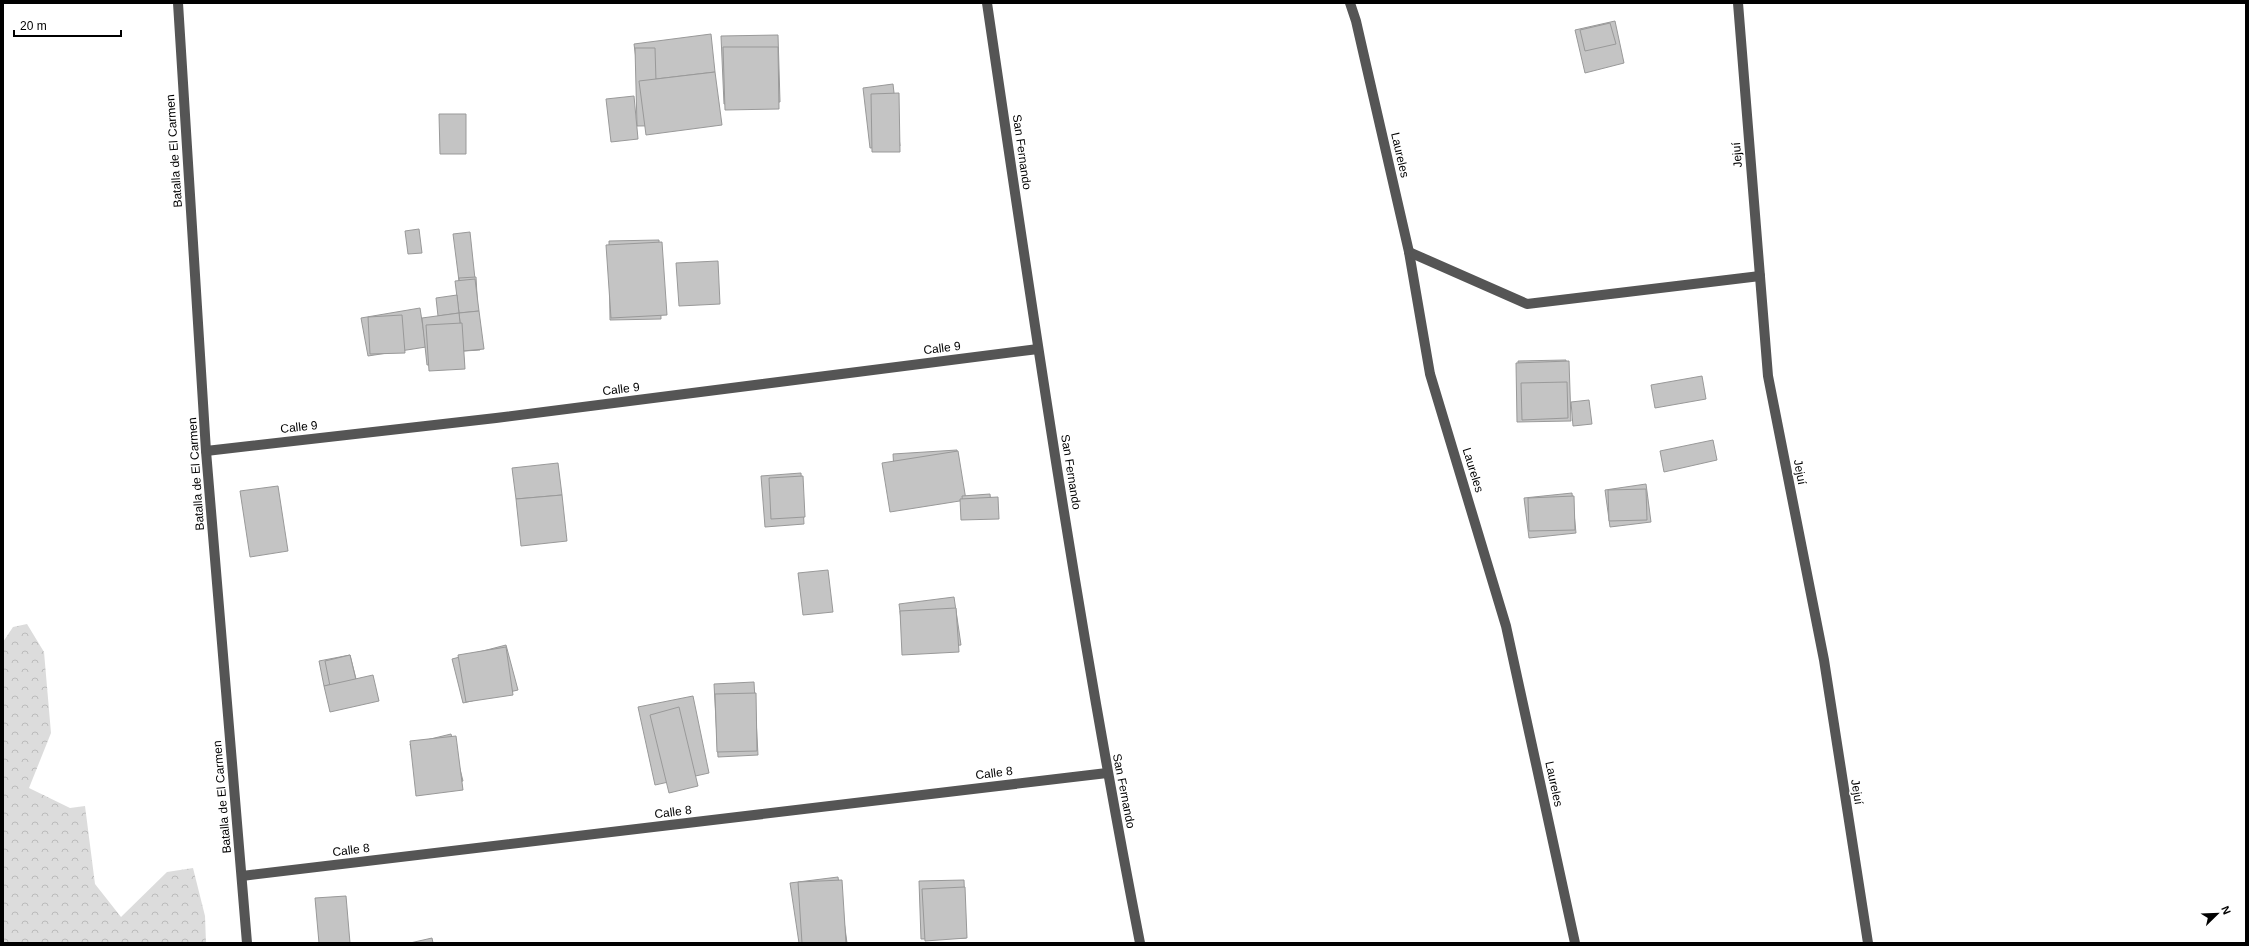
<svg xmlns="http://www.w3.org/2000/svg" width="2249" height="946" viewBox="0 0 2249 946" font-family="Helvetica,sans-serif">
	<defs>
		<pattern id="forest-crowns" width="20" height="18" patternUnits="userSpaceOnUse"><rect width="20" height="18" fill="#dcdcdc"/><path d="M2 6a3 3 0 1 1 6 0M12 15a3 3 0 1 1 6 0" fill="none" stroke="#bbb"/></pattern>
	</defs>
	<rect width="100%" height="100%" fill="#fff"/>
	<path fill="url(#forest-crowns)" d="M27,624L44,652L51,733L29,788L70,808L85,806L95,884L121,917L167,872L193,868L205,916L206,943H3V642L13,627Z"/>
	<g fill="#c4c4c4" stroke="#999">
		<path d="M1615,21L1624,63L1585,73L1575,30Z"/>
		<path d="M1610,23L1616,44L1585,51L1580,30Z"/>
		<path d="M711,34L715,72L639,81L634,44Z"/>
		<path d="M778,35L780,102L724,104L721,36Z"/>
		<path d="M723,47H778L779,109L725,110Z"/>
		<path d="M635,48H655L656,81L715,80L716,125L637,126Z"/>
		<path d="M715,72L722,125L646,135L639,81Z"/>
		<path d="M893,84L900,146L870,148L863,88Z"/>
		<path d="M899,93L900,152H872L871,94Z"/>
		<path d="M634,96L638,139L611,142L606,99Z"/>
		<path d="M439,114H466V154H440Z"/>
		<path d="M419,229L422,253L408,254L405,231Z"/>
		<path d="M470,232L475,279L459,281L453,234Z"/>
		<path d="M659,240L661,319L610,320L609,241Z"/>
		<path d="M662,242L667,315L611,318L606,245Z"/>
		<path d="M718,261L720,304L679,306L676,263Z"/>
		<path d="M476,277L480,350L464,351L459,278Z"/>
		<path d="M475,279L479,311L459,313L455,281Z"/>
		<path d="M457,295L459,313L438,316L436,298Z"/>
		<path d="M420,308L426,347L368,356L361,318Z"/>
		<path d="M479,311L484,349L463,351L459,313Z"/>
		<path d="M459,313L464,361L427,365L422,318Z"/>
		<path d="M402,315L405,353L370,354L368,317Z"/>
		<path d="M462,323L465,369L429,371L426,325Z"/>
		<path d="M1566,360L1567,382L1519,383L1518,361Z"/>
		<path d="M1569,361L1571,421L1517,422L1516,363Z"/>
		<path d="M1702,376L1706,399L1655,408L1651,385Z"/>
		<path d="M1567,382L1568,418L1522,420L1521,383Z"/>
		<path d="M1589,400L1592,424L1573,426L1571,402Z"/>
		<path d="M1713,440L1717,460L1664,472L1660,451Z"/>
		<path d="M957,450L960,499L896,503L893,454Z"/>
		<path d="M958,451L966,500L890,512L882,463Z"/>
		<path d="M558,463L562,495L516,499L512,468Z"/>
		<path d="M801,473L804,524L765,527L761,476Z"/>
		<path d="M803,476L805,517L771,519L769,478Z"/>
		<path d="M1646,484L1651,522L1610,527L1605,490Z"/>
		<path d="M278,486L288,551L250,557L240,491Z"/>
		<path d="M1646,489L1647,520L1609,521L1608,490Z"/>
		<path d="M1572,493L1576,533L1529,538L1524,498Z"/>
		<path d="M990,494L992,515L964,518L962,496Z"/>
		<path d="M562,495L567,541L521,546L516,499Z"/>
		<path d="M1574,496L1575,530L1529,531L1528,498Z"/>
		<path d="M998,497L999,519L961,520L960,499Z"/>
		<path d="M828,570L833,612L803,615L798,573Z"/>
		<path d="M954,597L961,645L905,651L899,604Z"/>
		<path d="M956,608L959,652L902,655L900,611Z"/>
		<path d="M506,645L518,690L463,703L452,659Z"/>
		<path d="M506,647L513,695L466,702L458,655Z"/>
		<path d="M350,655L356,679L324,686L319,661Z"/>
		<path d="M350,655L356,680L330,686L325,661Z"/>
		<path d="M373,675L379,701L330,712L324,686Z"/>
		<path d="M754,682L758,755L718,757L714,684Z"/>
		<path d="M756,693L757,751L717,752L715,694Z"/>
		<path d="M693,696L709,773L655,785L638,707Z"/>
		<path d="M679,707L698,786L669,793L650,715Z"/>
		<path d="M451,734L463,781L422,791L410,744Z"/>
		<path d="M456,736L463,790L416,796L410,741Z"/>
		<path d="M838,877L847,943H799L790,883Z"/>
		<path d="M842,880L846,943H802L798,882Z"/>
		<path d="M964,880L966,938L921,939L919,881Z"/>
		<path d="M965,887L967,938L925,941L922,889Z"/>
		<path d="M346,896L350,943H319L315,898Z"/>
		<path d="M432,938L433,943H410Z"/>
	</g>
	<g fill="none" stroke-linecap="round" stroke-linejoin="round">
		<g stroke="#555" stroke-width="10">
			<path d="M178,3L206,451L247,943"/>
			<path d="M987,3C1033,317 1079,631 1140,943"/>
			<path d="M1350,3L1356,21L1409,252L1430,374L1506,626L1575,943"/>
			<path d="M1738,3L1768,376L1824,660L1868,943"/>
			<path d="M1409,252L1527,304L1760,276"/>
			<path d="M206,451L496,418L1038,349"/>
			<path d="M242,876L1107,773"/>
		</g>
	</g>
	<g text-anchor="middle" dominant-baseline="central" stroke-width="3" stroke-linejoin="round" paint-order="stroke">
		<g font-size="12" fill="#000" stroke="#fff">
			<text transform="translate(174 151) rotate(-94)">Batalla de El Carmen</text>
			<text transform="translate(1022 152) rotate(82)">San Fernando</text>
			<text transform="translate(1400 155) rotate(77)">Laureles</text>
			<text transform="translate(1737 155) rotate(-95)">Jejuí</text>
			<text transform="translate(942 348) rotate(-7)">Calle 9</text>
			<text transform="translate(621 389) rotate(-7)">Calle 9</text>
			<text transform="translate(299 427) rotate(-6)">Calle 9</text>
			<text transform="translate(1473 470) rotate(73)">Laureles</text>
			<text transform="translate(1071 472) rotate(81)">San Fernando</text>
			<text transform="translate(1800 472) rotate(79)">Jejuí</text>
			<text transform="translate(196 474) rotate(-94)">Batalla de El Carmen</text>
			<text transform="translate(994 773) rotate(-7)">Calle 8</text>
			<text transform="translate(1554 784) rotate(78)">Laureles</text>
			<text transform="translate(1124 791) rotate(79)">San Fernando</text>
			<text transform="translate(1857 792) rotate(81)">Jejuí</text>
			<text transform="translate(222 797) rotate(-95)">Batalla de El Carmen</text>
			<text transform="translate(673 812) rotate(-7)">Calle 8</text>
			<text transform="translate(351 850) rotate(-7)">Calle 8</text>
		</g>
	</g>
	<rect width="2249" height="946" fill="none" stroke="#000000" stroke-width="8"/>
	<g transform="translate(2217 914) rotate(67)" stroke="#ffffff" stroke-width="3" paint-order="stroke">
	<path d="M0-3L7 15L0 10L-7 15Z" fill="#000000"/>
	<text y="-6" font-size="11" font-weight="bold" text-anchor="middle" fill="#000000">N</text>
	</g>
	<path d="M14 30v6h107v-6" fill="none" stroke="#000000" stroke-width="2"/>
	<text x="20" y="30" font-size="12" fill="#000000" stroke="#ffffff" stroke-width="3" paint-order="stroke">20 m</text>
</svg>
